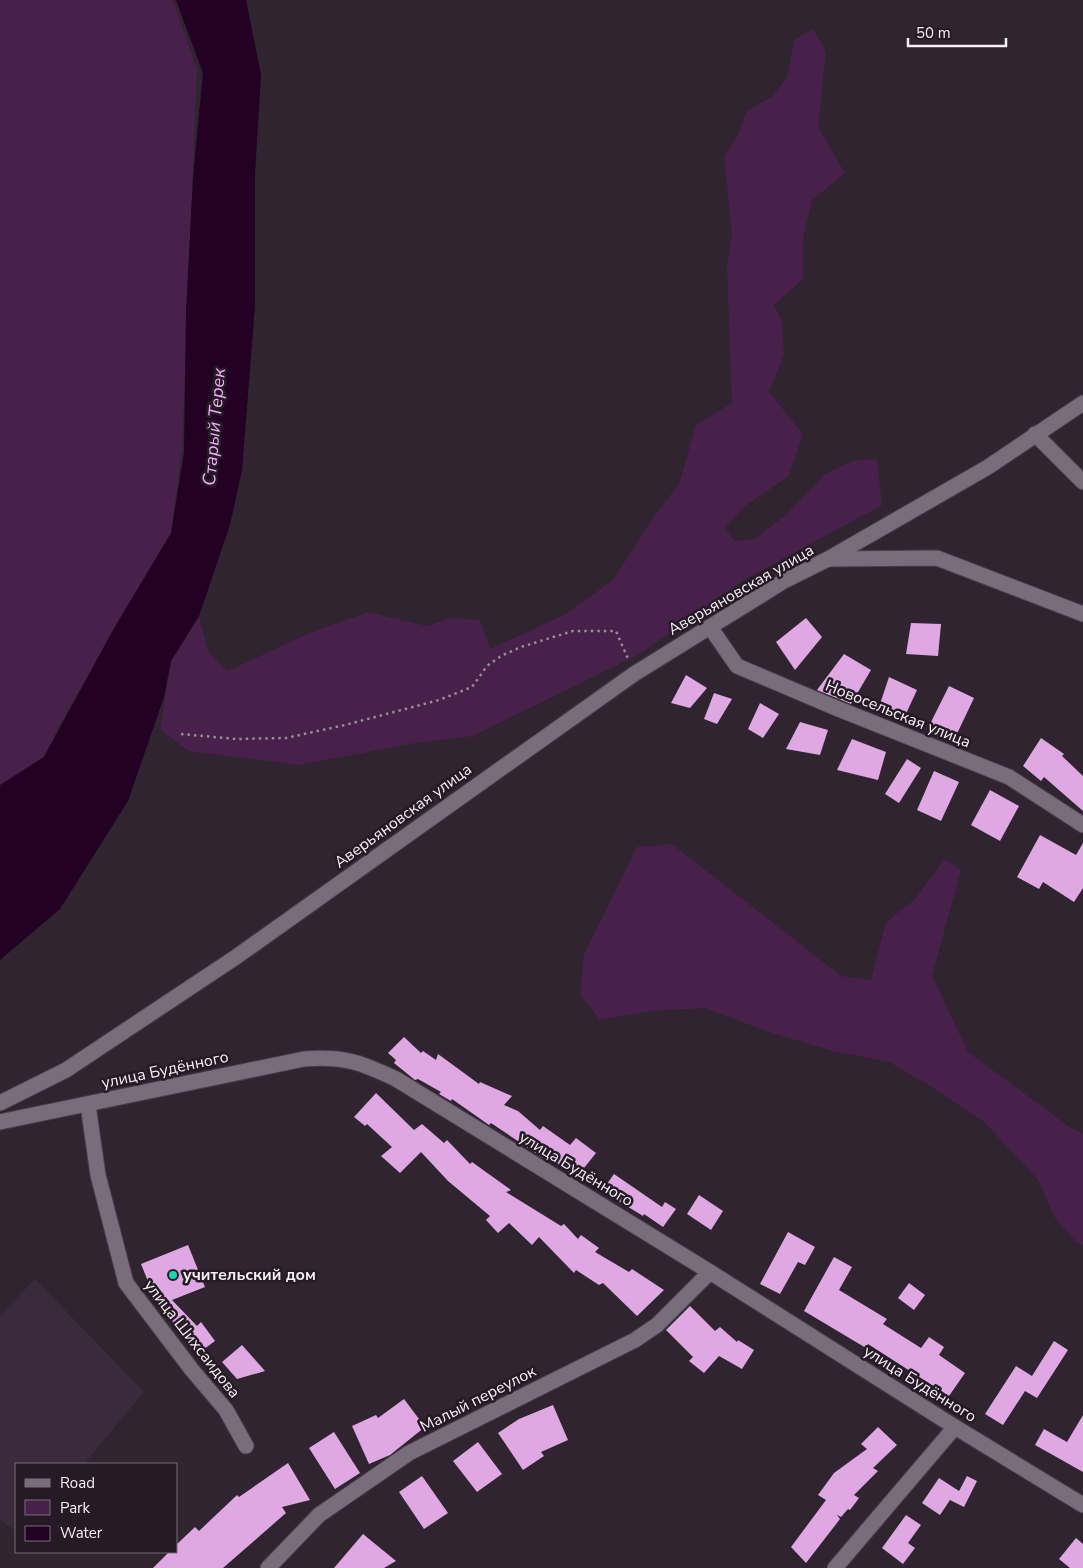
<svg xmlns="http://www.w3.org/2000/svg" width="1083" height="1568" viewBox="0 0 1083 1568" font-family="'Nunito Sans',sans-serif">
	<rect width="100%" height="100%" fill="#2f2430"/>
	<path fill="#3a2a3b" d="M35,1279L144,1392L84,1464H16V1531L0,1520V1315Z"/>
	<g fill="#47214a">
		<path d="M0,0H173L197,69L182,451L170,539L70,706L44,756L0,787Z"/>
		<path d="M813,29L826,52L818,127L845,173L812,200L803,239V279L774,305L782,322L784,354L769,392L803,434L789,476L745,506L724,528L735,541L755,539L787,514L825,474L852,461L877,459L882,505L742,581L638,655L473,736L416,743L299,765L189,751L160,730L171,661L199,616L208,652L228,671L307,634L368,612L427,626L451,618L480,620L490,649L566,614L613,580L653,518L679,484L696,425L732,403L727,269L732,233L724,156L737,137L746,112L771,97L787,78L794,40Z"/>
		<path d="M672,844L841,976L871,980L886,922L914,900L945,859L961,870L932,976L968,1052L1071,1128L1083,1134V1245L1076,1242L1055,1218L1038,1180L984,1122L927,1084L889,1062L833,1051L769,1032L705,1008L650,1011L600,1020L580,995L584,954L637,847Z"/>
	</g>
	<path fill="#220125" d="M176,0H246L261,75L255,174V306L242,470L230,525L199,616L171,661L164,697L128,801L60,909L0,960V785L44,757L113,630L171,533L184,453L186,311L193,177L203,73Z"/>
	<g fill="#dfa8e3">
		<path d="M806,618L822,637L795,670L776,642Z"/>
		<path d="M911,623L941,624L938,656L906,654Z"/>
		<path d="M844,654L871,670L851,704L817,690Z"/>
		<path d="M686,675L707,688L690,708L671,703Z"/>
		<path d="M889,677L917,690L905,716L879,707Z"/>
		<path d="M949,686L974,698L954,740L928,728Z"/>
		<path d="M714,693L732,699L717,724L704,719Z"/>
		<path d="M760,703L779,714L763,738L748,729Z"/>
		<path d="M800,722L828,730L820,755L786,749Z"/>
		<path d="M1041,738L1064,754L1062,756L1083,776V811L1044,777L1041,781L1023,766Z"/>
		<path d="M852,739L886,752L878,780L837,770Z"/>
		<path d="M907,759L921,768L899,803L885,794Z"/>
		<path d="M934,771L959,782L941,821L917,810Z"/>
		<path d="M990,790L1019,806L1000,841L971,825Z"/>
		<path d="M1040,835L1076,855L1083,843V888L1074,902L1043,882L1039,889L1017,877Z"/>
		<path d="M404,1037L421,1053L423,1051L436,1060L438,1054L479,1084L480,1082L512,1096L504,1105L518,1111L540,1130L543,1126L570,1145L576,1138L596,1153L576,1178L546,1154L543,1158L491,1123L489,1125L452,1099L451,1101L439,1094L441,1092L418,1079L415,1080L394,1063L396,1060L388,1053Z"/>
		<path d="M376,1093L414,1130L422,1124L444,1143L447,1140L470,1164L472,1162L511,1190L506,1192L561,1226L564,1224L578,1239L581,1235L599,1248L595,1252L629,1272L632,1269L664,1290L637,1316L603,1283L599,1285L576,1270L574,1273L539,1237L532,1245L509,1223L498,1233L486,1220L490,1216L448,1181L421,1152L400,1173L381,1156L392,1147L367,1124L365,1126L354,1117Z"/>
		<path d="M614,1174L662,1207L665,1202L676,1209L663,1227L644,1214L643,1216L602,1191Z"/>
		<path d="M699,1195L723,1211L711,1230L687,1214Z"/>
		<path d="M788,1232L815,1247L805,1265L798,1262L780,1294L760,1284Z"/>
		<path d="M188,1245L205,1287L172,1300L197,1326L201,1322L215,1341L200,1352L182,1329L181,1330L158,1306L141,1264Z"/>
		<path d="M834,1257L852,1267L839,1290L887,1319L883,1324L921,1348L929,1337L944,1347L939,1355L965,1373L949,1396L868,1344L866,1348L804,1311Z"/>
		<path d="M909,1283L925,1295L914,1310L898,1298Z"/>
		<path d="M690,1306L715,1331L720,1327L737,1342L738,1340L754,1350L742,1369L719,1356L704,1373L689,1361L693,1357L666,1330Z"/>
		<path d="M1054,1341L1068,1350L1037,1398L1025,1391L1003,1425L985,1414L1016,1366L1032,1376Z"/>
		<path d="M242,1345L265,1371L237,1379L222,1362Z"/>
		<path d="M404,1399L425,1427L390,1455L369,1464L352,1426L376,1415L378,1418Z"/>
		<path d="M553,1405L568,1440L541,1452L544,1456L523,1470L498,1433L519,1419Z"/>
		<path d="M1083,1415V1472L1035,1445L1044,1429L1067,1442Z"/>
		<path d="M878,1427L897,1445L873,1468L878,1471L854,1495L859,1498L850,1510L848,1509L841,1517L837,1515L840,1519L806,1563L791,1547L826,1500L818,1495L834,1473L867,1449L861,1444Z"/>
		<path d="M334,1432L360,1473L335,1489L309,1448Z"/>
		<path d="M478,1442L502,1474L477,1492L453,1461Z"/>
		<path d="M288,1463L310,1500L282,1507L286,1513L223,1568H153L169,1552H176V1545L195,1527L199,1531L237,1495L239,1497Z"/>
		<path d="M422,1476L448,1513L424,1529L399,1492Z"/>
		<path d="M967,1476L977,1481L964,1507L950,1500L940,1515L922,1503L939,1478L959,1491Z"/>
		<path d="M906,1515L921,1525L908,1543L915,1548L903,1564L882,1548Z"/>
		<path d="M363,1534L396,1561L384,1568H334Z"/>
		<path d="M1076,1538L1083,1544V1568H1070L1059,1559Z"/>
	</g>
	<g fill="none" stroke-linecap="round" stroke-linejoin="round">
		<defs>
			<g id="minor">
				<path d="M1035,434L1083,482"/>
				<path d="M830,559L937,558L1083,614"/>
				<path d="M710,627L737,666L836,708L1009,777L1083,825"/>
				<path d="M0,1103L66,1070L236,957L634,674L784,581L828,559L988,467L1083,403"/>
				<path d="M88,1105L98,1175L126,1283L192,1370L226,1410L246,1446"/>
				<path d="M0,1122L304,1059C344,1056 360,1062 396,1079L710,1272L955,1427L1083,1505"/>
				<path d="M268,1568L319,1515L409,1453L635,1340L657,1325L710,1272"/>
				<path d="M835,1568L955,1427"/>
			</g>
		</defs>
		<use href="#minor" stroke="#483f49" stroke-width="17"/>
		<path stroke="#968d97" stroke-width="2.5" stroke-dasharray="2.5 4" stroke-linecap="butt" d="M181,734L236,739L286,738L345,725L439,700L472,687L487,666L501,656L521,647L573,631H616L629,661"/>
		<use href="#minor" stroke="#7a6d7b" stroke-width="15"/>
	</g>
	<circle fill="#1fd5b0" stroke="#251a26" stroke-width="2" cx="173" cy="1275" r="5"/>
	<g text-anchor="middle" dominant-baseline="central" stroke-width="5" stroke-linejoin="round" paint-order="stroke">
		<g font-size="16" fill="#f6eff7" stroke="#251a26">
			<text transform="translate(741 590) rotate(-30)">Аверьяновская улица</text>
			<text transform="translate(898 714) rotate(22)">Новосельская улица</text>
			<text transform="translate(403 816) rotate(-36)">Аверьяновская улица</text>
			<text transform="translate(165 1070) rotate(-12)">улица Будённого</text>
			<text transform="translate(576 1169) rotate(31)">улица Будённого</text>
			<text transform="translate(192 1339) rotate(52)">улица Шихсаидова</text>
			<text transform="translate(920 1384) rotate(32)">улица Будённого</text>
			<text transform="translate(478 1399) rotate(-27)">Малый переулок</text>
		</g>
		<g font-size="16" font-weight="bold" fill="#f6eff7" stroke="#251a26" text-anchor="start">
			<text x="183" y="1275">учительский дом</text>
		</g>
		<g font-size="18" font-style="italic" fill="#f5adfb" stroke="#251a26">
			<text transform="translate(214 427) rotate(-85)">Старый Терек</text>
		</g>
	</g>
	<rect x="15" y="1463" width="162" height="90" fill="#251a26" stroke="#796f7a"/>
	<rect x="25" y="1479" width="25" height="8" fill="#7a6d7b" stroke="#796f7a"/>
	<text x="60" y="1488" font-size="15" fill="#f6eff7">Road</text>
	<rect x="25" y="1500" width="25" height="15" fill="#47214a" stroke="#796f7a"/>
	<text x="60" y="1513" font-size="15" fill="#f6eff7">Park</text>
	<rect x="25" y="1526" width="25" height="15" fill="#220125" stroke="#796f7a"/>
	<text x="60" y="1538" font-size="15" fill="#f6eff7">Water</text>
	<path d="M908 38v8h98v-8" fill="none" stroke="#f6eff7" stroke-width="2.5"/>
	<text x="916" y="38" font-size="15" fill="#f6eff7" stroke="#251a26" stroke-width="4" paint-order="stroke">50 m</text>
</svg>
